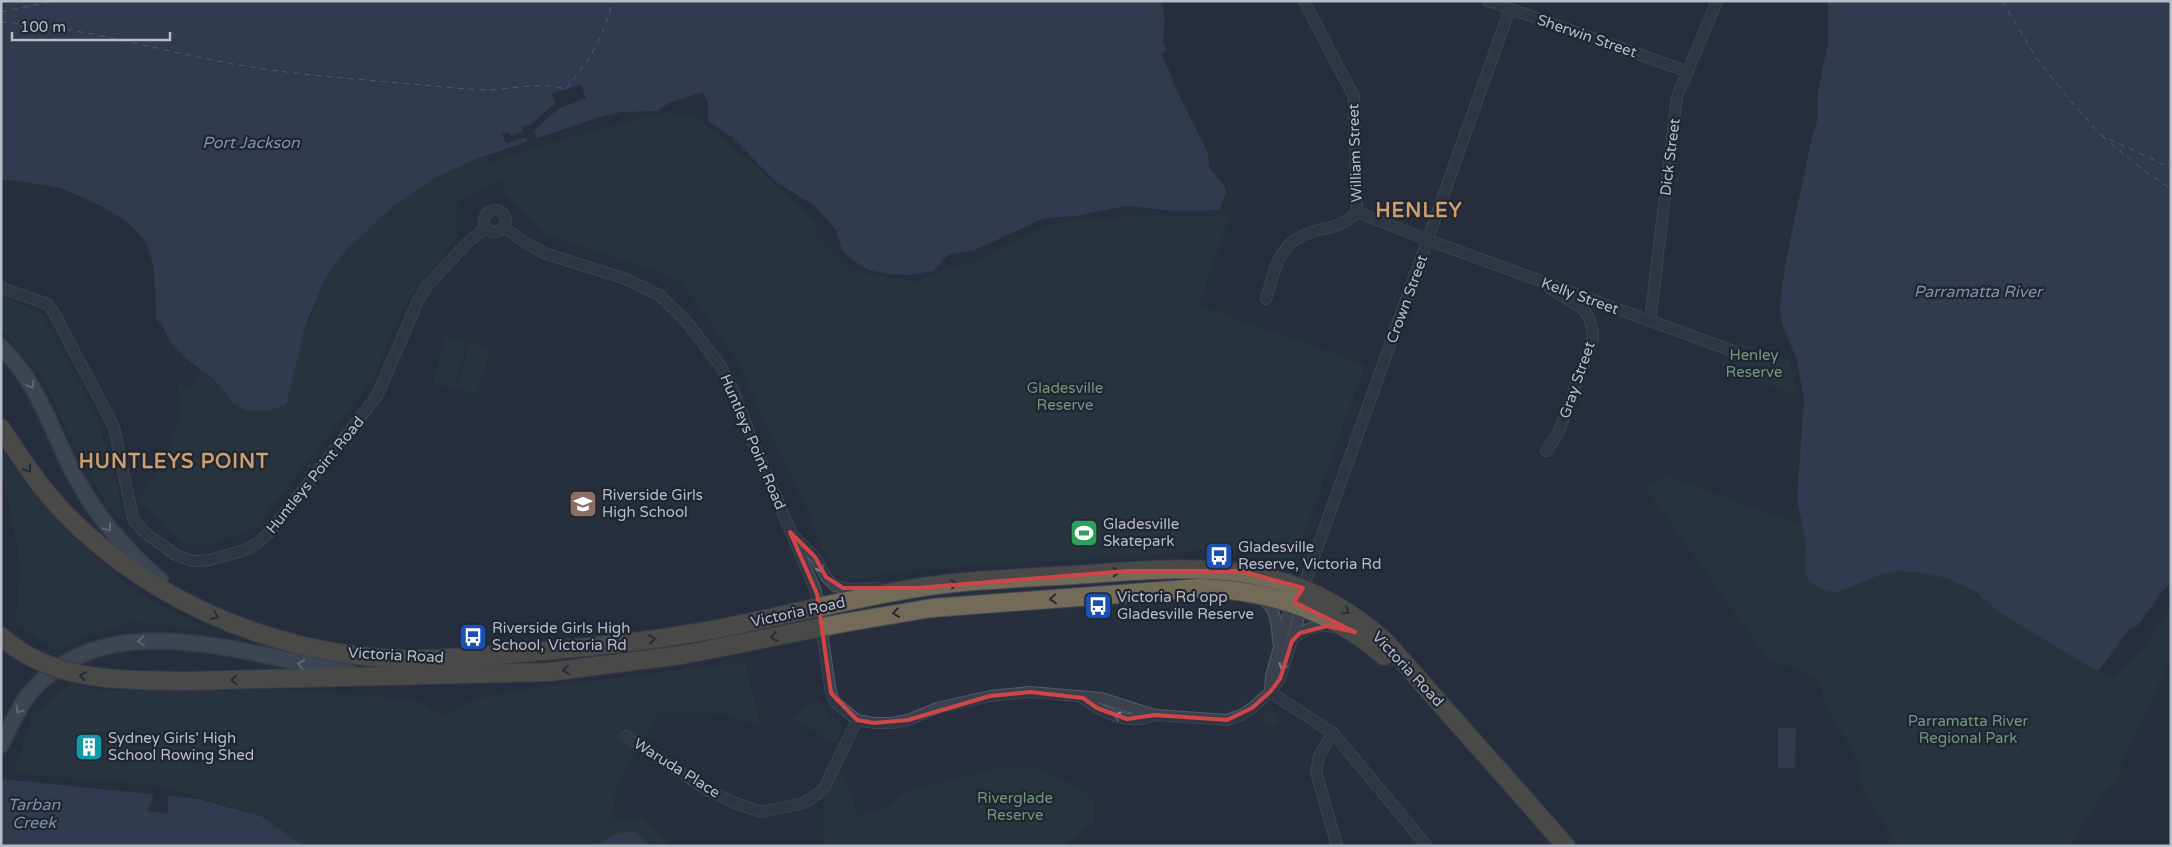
<svg xmlns="http://www.w3.org/2000/svg" width="2172" height="847" viewBox="0 0 2172 847" font-family="'Varela Round',sans-serif">
	<rect width="100%" height="100%" fill="#272e3d"/>
	<g fill="#293a3e">
		<path d="M670,111L678,116L694,115L741,154L818,223L814,233L854,274L856,271L917,282L959,264L972,263L1045,225L1145,215L1230,216L1199,305L1365,365L1295,560L1290,562L1243,550L1216,548L1160,554L896,571L852,580L842,579L831,570L811,519L736,359L701,308L677,279L546,234L504,194L502,181L462,197L455,209L457,237L410,298L395,324L375,377L256,527L213,544L189,545L166,529L138,500L160,468L180,419L178,383L194,387L201,371L220,386L233,403L302,339L325,278L338,260L354,241L383,214L420,187L451,169L486,156L487,163L585,133Z"/>
		<path d="M1,296L41,313L95,412L117,483L125,523L106,504L71,442L45,380L6,334L1,332Z"/>
		<path d="M446,337L467,343L454,389L433,383Z"/>
		<path d="M1740,342L1790,360L1797,395L1730,371Z"/>
		<path d="M469,343L490,349L477,395L456,389Z"/>
		<path d="M1,450L64,528L132,590L208,629L131,622L86,636L57,651L16,623C17,603 20,581 19,561C16,524 1,488 1,450Z"/>
		<path d="M1666,476L1792,521L1797,526L1803,525L1807,550L1805,571C1816,585 1823,595 1842,591C1857,586 1873,575 1889,572C1927,565 1972,584 1997,611L2098,672L2113,678L2144,647L2166,613L2171,609V658L2120,768L2119,775L2094,808L2069,846H1897L1861,786C1862,756 1837,731 1826,704C1822,696 1821,686 1819,678L1767,658L1646,489Z"/>
		<path d="M745,662L761,726L725,714L658,712L616,789L612,819H642L673,846H304L261,816L160,786L14,773L33,714L74,681L96,690L268,689L373,696L425,703L437,714H448L473,699L550,686Z"/>
		<path d="M818,699L829,714L841,724V731L835,744L792,718Z"/>
		<circle cx="1271" cy="719" r="8"/>
		<path d="M1030,767C1054,775 1078,784 1095,802L1093,824L1063,846H826C822,814 821,802 836,773L846,778L858,816L882,810L907,791L998,768Z"/>
	</g>
	<g fill="#3e4b64">
		<path d="M1,1H1162L1165,22L1163,41L1167,50L1161,53L1171,75L1173,83L1208,153L1209,167L1225,187L1226,192L1220,210L1176,211L1125,206L1076,216L1044,218L975,250L948,255L933,271L909,275L888,274L868,270L850,258L842,250L836,230L816,207L776,182L732,137L708,121V103L703,92L669,103L657,111L622,112L599,117L471,161L433,179L395,205L346,250L325,278L305,327L286,404C272,411 247,416 234,404C226,397 222,387 214,380C200,369 185,359 173,345C166,336 165,326 156,319C155,294 157,268 146,244C134,219 87,198 62,189C43,183 21,183 1,179Z"/>
		<path d="M1828,1H2171V583L2161,593L2138,625L2129,630L2098,672L1997,611L1976,592L1947,578L1915,572L1895,571L1882,574L1836,593L1818,588L1805,575L1806,545L1797,498L1804,400L1797,360L1782,324L1780,308L1785,265L1812,137L1817,122V96L1828,43Z"/>
		<path d="M1778,728H1796L1795,768H1778Z"/>
		<path d="M1,779L199,799L261,816L304,846H1Z"/>
		<path d="M634,831L651,846H594L613,835Z"/>
	</g>
	<g fill="#272e3d">
		<path d="M581,84L586,98L558,109L534,131L538,141L529,144L526,137L506,144L502,134L509,132L511,136L523,131L522,127L532,124L555,103L552,94Z"/>
		<path d="M153,793L168,796V814L148,811L149,804H152Z"/>
	</g>
	<g fill="none" stroke-linecap="round" stroke-linejoin="round">
		<g stroke="#818fad" stroke-width="1" stroke-dasharray="6 5" stroke-linecap="butt">
			<path d="M2002,1L2036,57L2068,98L2101,135L2171,168"/>
			<path d="M1,12L54,1"/>
			<path d="M1,22C78,26 152,49 228,63C292,75 358,79 423,85C444,87 465,89 487,90C507,90 549,80 565,90C588,62 605,37 612,1"/>
			<path d="M2102,136L2142,169L2171,189"/>
		</g>
		<defs>
			<g id="street">
				<path d="M1304,1L1354,97L1357,212"/>
				<path d="M1488,1L1686,71"/>
				<circle cx="495" cy="221" r="11"/>
				<path d="M1357,212L1428,240L1733,351"/>
				<path d="M504,227L524,242L544,253L626,279L659,295L686,321L720,365L734,392L754,445L816,591L831,693L835,702L857,720L874,723H891L908,720L937,708L990,696L1030,692L1101,698L1155,715"/>
				<path d="M1,288L48,304L54,313L114,427L133,519L145,533L176,555L192,561L209,560L242,551L255,545L269,533L377,396L418,301L427,286L467,243L486,227"/>
				<path d="M1266,299C1277,264 1278,240 1319,230C1336,226 1345,224 1357,212"/>
				<path d="M1650,321L1677,97L1717,1"/>
				<path d="M1546,451L1558,434L1593,339C1592,305 1575,305 1550,289"/>
				<path d="M794,536L815,557L826,577L835,586L851,589L877,588"/>
				<path d="M1262,599C1277,609 1277,625 1278,641"/>
				<path d="M1293,639C1305,628 1318,624 1334,627"/>
				<path d="M1270,692L1271,676L1288,616L1292,605L1303,588L1510,9"/>
				<path d="M1270,692L1333,733L1427,846"/>
				<path d="M1084,699L1097,708L1115,716L1127,719H1142L1155,715L1227,720L1241,715L1252,708L1270,692L1280,679L1303,604"/>
				<path d="M1333,733L1319,756L1316,772L1337,846"/>
				<path d="M626,736L707,790L735,803L761,812L804,803L823,790L857,720"/>
			</g>
			<g id="primary">
				<path d="M1,347C39,383 52,433 76,478C99,520 125,549 160,580"/>
				<path d="M1,745C9,729 16,713 26,698C103,598 249,657 350,672"/>
			</g>
			<g id="highway">
				<path d="M1,428C19,455 36,482 58,506C141,596 262,649 383,658C433,661 483,656 533,652C592,647 652,641 711,630C780,617 847,599 916,588C973,579 1031,578 1088,574C1204,566 1290,558 1384,640L1566,846"/>
				<path d="M184,681L549,672L682,655L843,623L932,608L1200,588C1269,590 1332,611 1384,656"/>
			</g>
		</defs>
		<use href="#street" stroke="#555c68" stroke-width="12"/>
		<use href="#primary" stroke="#444a56" stroke-width="18"/>
		<use href="#highway" stroke="#424955" stroke-width="20"/>
		<use href="#street" stroke="#3b414d" stroke-width="10"/>
		<use href="#primary" stroke="#595f6d" stroke-width="15"/>
		<use href="#highway" stroke="#736b58" stroke-width="18"/>
		<defs>
			<path id="highway-bridge" d="M1,636C51,682 120,680 184,681"/>
		</defs>
		<use href="#highway-bridge" stroke="#424955" stroke-width="20" stroke-linecap="butt"/>
		<use href="#highway-bridge" stroke="#736b58" stroke-width="18"/>
	</g>
	<defs><path id="oneway-chevron" d="M-2-3.5L2.5 0L-2 3.5" fill="none" stroke-width="1.6" stroke-linecap="round" stroke-linejoin="round" transform="scale(1.25)"/></defs>
	<g stroke="#a4a9b6">
		<use href="#oneway-chevron" transform="translate(31 385) rotate(57)"/>
		<use href="#oneway-chevron" transform="translate(108 528) rotate(53)"/>
		<use href="#oneway-chevron" transform="translate(141 641) rotate(176)"/>
		<use href="#oneway-chevron" transform="translate(301 664) rotate(-168)"/>
		<use href="#oneway-chevron" transform="translate(19 710) rotate(122)"/>
	</g>
	<g stroke="#272d36">
		<use href="#oneway-chevron" transform="translate(28 469) rotate(56)"/>
		<use href="#oneway-chevron" transform="translate(1116 572) rotate(-4)"/>
		<use href="#oneway-chevron" transform="translate(954 584) rotate(-6)"/>
		<use href="#oneway-chevron" transform="translate(1053 599) rotate(175)"/>
		<use href="#oneway-chevron" transform="translate(1346 611) rotate(31)"/>
		<use href="#oneway-chevron" transform="translate(896 613) rotate(172)"/>
		<use href="#oneway-chevron" transform="translate(215 616) rotate(23)"/>
		<use href="#oneway-chevron" transform="translate(774 637) rotate(168)"/>
		<use href="#oneway-chevron" transform="translate(652 639) rotate(-8)"/>
		<use href="#oneway-chevron" transform="translate(566 670) rotate(174)"/>
		<use href="#oneway-chevron" transform="translate(83 676) rotate(-168)"/>
		<use href="#oneway-chevron" transform="translate(234 680) rotate(178)"/>
	</g>
	<g stroke="#7f8591">
		<use href="#oneway-chevron" transform="translate(821 569) rotate(61)"/>
		<use href="#oneway-chevron" transform="translate(1283 667) rotate(107)"/>
		<use href="#oneway-chevron" transform="translate(1117 716) rotate(-164)"/>
	</g>
	<path d="M0 0H2172V847H0ZM790,532L815,557L826,577L843,588H916L1127,571H1241L1303,588L1294,602L1355,632L1327,626L1300,633L1292,641L1280,679L1270,692L1252,708L1227,720L1155,715L1127,719L1097,708L1083,698L1030,692L990,696L908,720L874,723L857,720L831,693L817,594Z" fill="#272e3d" fill-opacity=".55" fill-rule="evenodd"/>
	<path fill="none" stroke="#d04648" stroke-width="4" stroke-linejoin="round" d="M790,532L815,557L826,577L843,588H916L1127,571H1241L1303,588L1294,602L1355,632L1327,626L1300,633L1292,641L1280,679L1270,692L1252,708L1227,720L1155,715L1127,719L1097,708L1083,698L1030,692L990,696L908,720L874,723L857,720L831,693L817,594Z"/>
	<defs>
		<symbol id="school-square" viewBox="-11 -11 22 22"><rect x="-9" y="-9" width="18" height="18" rx="4" fill="#8d6e63" stroke="#1f2632"/><path d="M0-5L7-2L0 1L-7-2ZM-4 1L0 2.5L4 1V4Q0 6-4 4Z" fill="#fff"/></symbol>
		<symbol id="stadium-square" viewBox="-11 -11 22 22"><rect x="-9" y="-9" width="18" height="18" rx="4" fill="#2e9e5b" stroke="#1f2632"/><path d="M0-5a6.5 5 0 1 0 0 10a6.5 5 0 1 0 0-10ZM-3.5-1.8h7v3.6h-7Z" fill="#fff"/></symbol>
		<symbol id="bus-square" viewBox="-11 -11 22 22"><rect x="-9" y="-9" width="18" height="18" rx="4" fill="#1a4fb4" stroke="#1f2632"/><path d="M-5-6H5V4H4V6H2V4H-2V6H-4V4H-5ZM-3.5-4V0h7V-4ZM-3.5 1.2v1.5H-2V1.2ZM2 1.2v1.5H3.5V1.2Z" fill="#fff"/></symbol>
		<symbol id="building-square" viewBox="-11 -11 22 22"><rect x="-9" y="-9" width="18" height="18" rx="4" fill="#0f9aa8" stroke="#1f2632"/><path d="M-4-6H4V6H1V3H-1V6H-4ZM-2.5-4.3h1.7v1.8h-1.7ZM.8-4.3h1.7v1.8H.8ZM-2.5-1h1.7V.8h-1.7ZM.8-1h1.7V.8H.8Z" fill="#fff"/></symbol>
	</defs>
	<g fill-rule="evenodd">
		<use href="#school-square" x="567" y="488" width="32" height="32"/>
		<use href="#stadium-square" x="1068" y="517" width="32" height="32"/>
		<use href="#bus-square" x="1203" y="540" width="32" height="32"/>
		<use href="#bus-square" x="1082" y="590" width="32" height="32"/>
		<use href="#bus-square" x="457" y="621" width="32" height="32"/>
		<use href="#building-square" x="73" y="731" width="32" height="32"/>
	</g>
	<g text-anchor="middle" dominant-baseline="central" stroke-width="4.5" stroke-linejoin="round" paint-order="stroke">
		<g font-size="15" fill="#b7bcc8" stroke="#1f2632">
			<text transform="translate(1587 36) rotate(19)">Sherwin Street</text>
			<text transform="translate(1355 153) rotate(-92)">William Street</text>
			<text transform="translate(1670 157) rotate(-83)">Dick Street</text>
			<text transform="translate(1580 296) rotate(20)">Kelly Street</text>
			<text transform="translate(1407 299) rotate(-70)">Crown Street</text>
			<text transform="translate(1577 380) rotate(-71)">Gray Street</text>
			<text transform="translate(753 442) rotate(67)">Huntleys Point Road</text>
			<text transform="translate(315 475) rotate(-51)">Huntleys Point Road</text>
			<text transform="translate(798 612) rotate(-12)">Victoria Road</text>
			<text transform="translate(396 655) rotate(3)">Victoria Road</text>
			<text transform="translate(1408 669) rotate(47)">Victoria Road</text>
			<text transform="translate(677 768) rotate(32)">Waruda Place</text>
		</g>
		<g font-size="15" fill="#70977c" stroke="#1f2632">
			<text x="1754" y="355">Henley<tspan x="1754" dy="17">Reserve</tspan></text>
			<text x="1065" y="388">Gladesville<tspan x="1065" dy="17">Reserve</tspan></text>
			<text x="1968" y="721">Parramatta River<tspan x="1968" dy="17">Regional Park</tspan></text>
			<text x="1015" y="798">Riverglade<tspan x="1015" dy="17">Reserve</tspan></text>
		</g>
		<g font-size="15" fill="#b7bcc8" stroke="#1f2632" text-anchor="start">
			<text x="602" y="495">Riverside Girls<tspan x="602" dy="17">High School</tspan></text>
			<text x="1103" y="524">Gladesville<tspan x="1103" dy="17">Skatepark</tspan></text>
			<text x="1238" y="547">Gladesville<tspan x="1238" dy="17">Reserve, Victoria Rd</tspan></text>
			<text x="1117" y="597">Victoria Rd opp<tspan x="1117" dy="17">Gladesville Reserve</tspan></text>
			<text x="492" y="628">Riverside Girls High<tspan x="492" dy="17">School, Victoria Rd</tspan></text>
			<text x="108" y="738">Sydney Girls' High<tspan x="108" dy="17">School Rowing Shed</tspan></text>
		</g>
		<g font-size="16" font-style="italic" fill="#818fad" stroke="#1f2632">
			<text x="251" y="143">Port Jackson</text>
			<text x="1978" y="292">Parramatta River</text>
			<text x="34" y="805">Tarban<tspan x="34" dy="18">Creek</tspan></text>
		</g>
		<g font-size="20" font-weight="bold" letter-spacing="1" fill="#cd9f6d" stroke="#1f2632">
			<text x="1419" y="211">HENLEY</text>
			<text x="174" y="462">HUNTLEYS POINT</text>
		</g>
	</g>
	<rect width="2172" height="847" fill="none" stroke="#b7bcc8" stroke-width="5"/>
	<path d="M12 32v8h158v-8" fill="none" stroke="#b7bcc8" stroke-width="2.5"/>
	<text x="20" y="32" font-size="15" fill="#b7bcc8" stroke="#1f2632" stroke-width="4" paint-order="stroke">100 m</text>
</svg>
